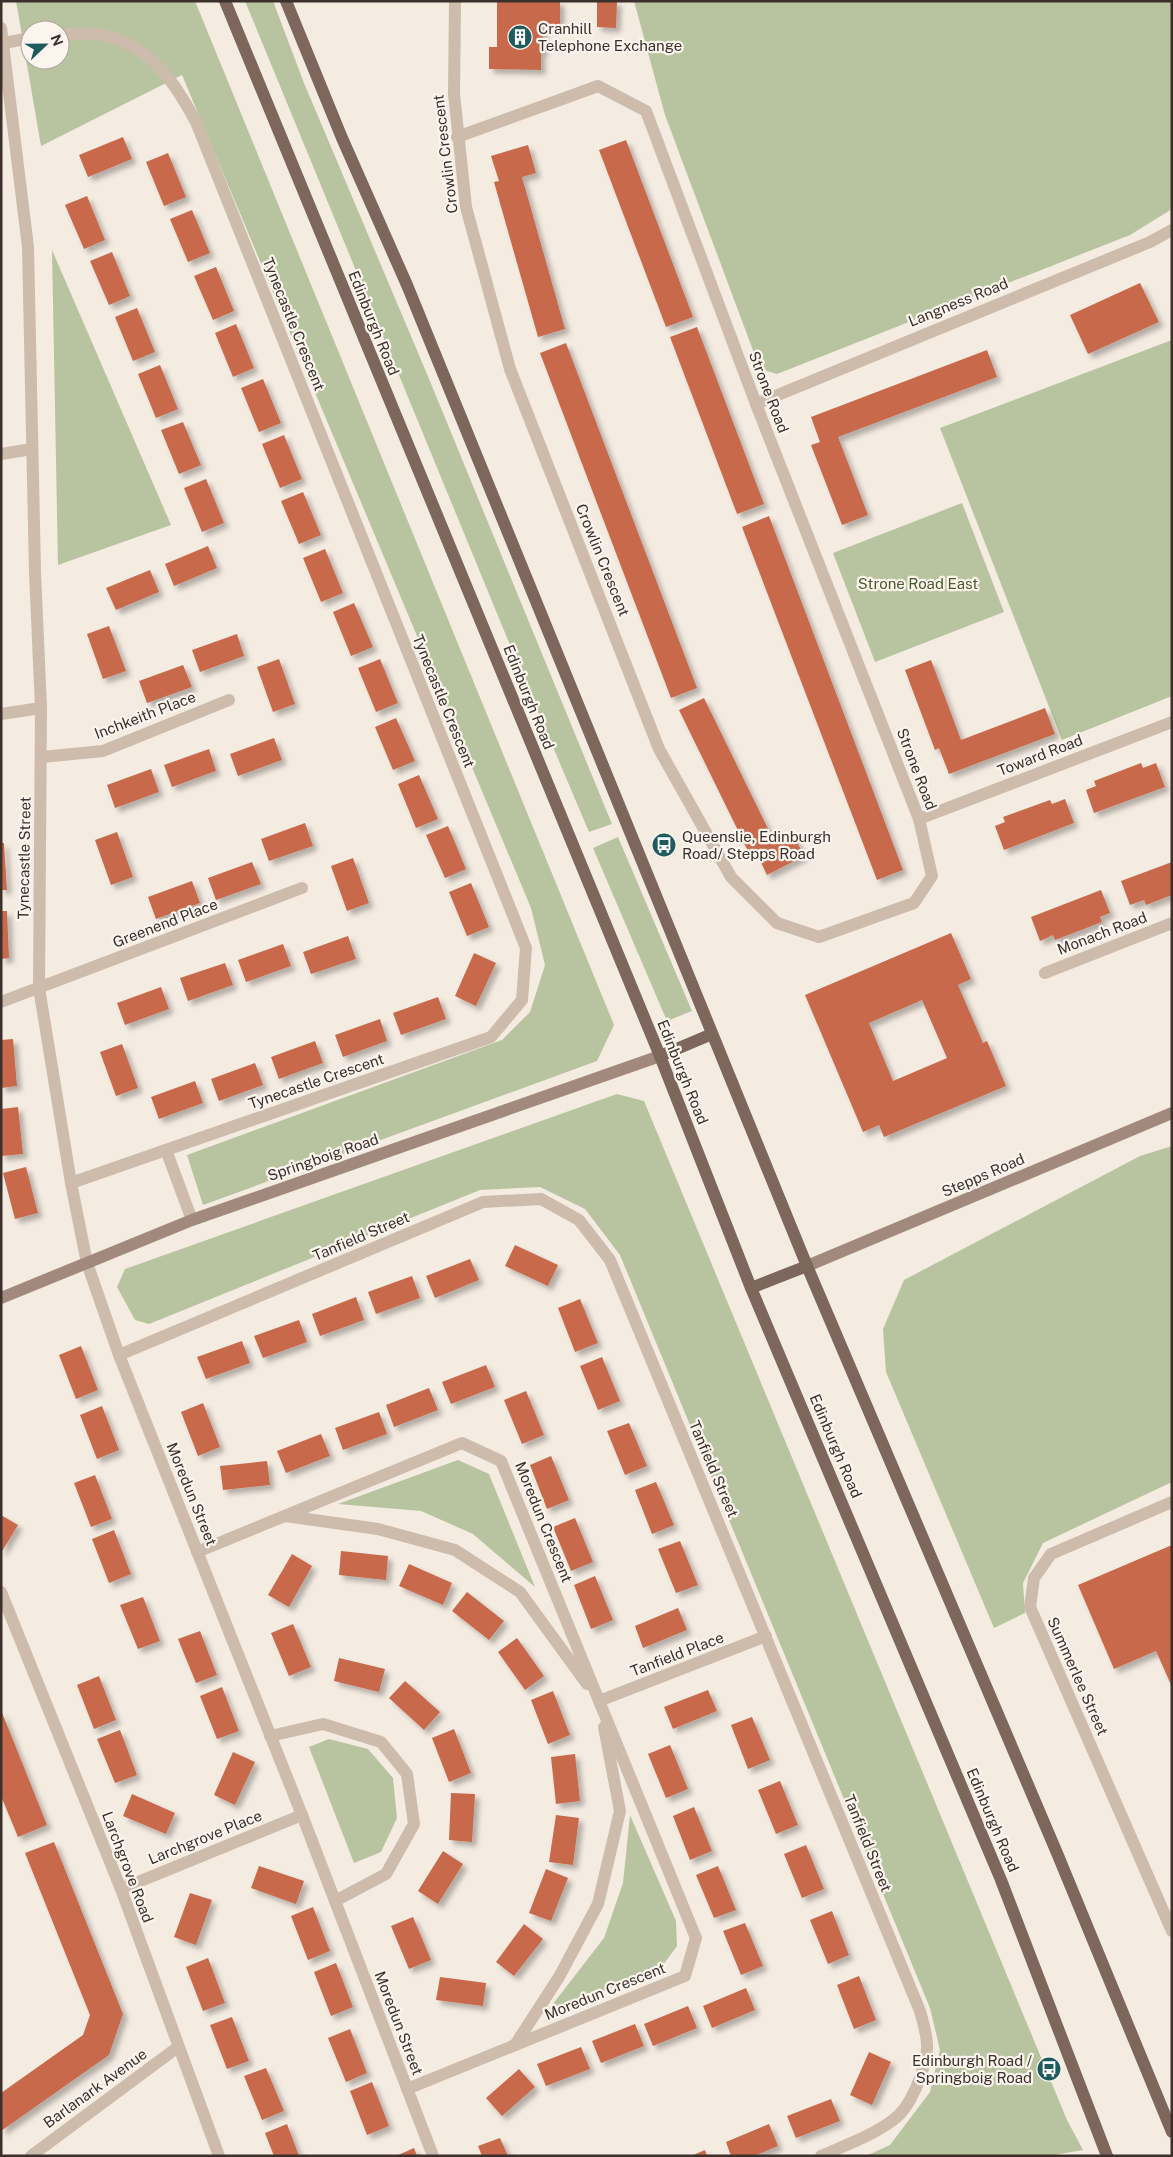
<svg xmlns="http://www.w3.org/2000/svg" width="1173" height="2157" viewBox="0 0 1173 2157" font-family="'Public Sans',sans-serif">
	<defs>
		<filter id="shadow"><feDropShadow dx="4.5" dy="4.5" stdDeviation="2.5" flood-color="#0004"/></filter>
	</defs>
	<rect width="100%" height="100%" fill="#f4ebe1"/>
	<g fill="#b8c4a0" fill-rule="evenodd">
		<path d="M16,1H195L614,1025L597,1061L203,1205L187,1155L502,1040L530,1012L545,965L531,908L182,75L41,146ZM30,30H60V60H30Z"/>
		<path d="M245,1H273L304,83L427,374L612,824L589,832L517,662Z"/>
		<path d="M634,1H1172V209L1130,235L777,374L760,369L665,115Z"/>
		<path d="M52,250L171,525L58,565Z"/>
		<path d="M1172,340V696L1062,740L940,428Z"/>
		<path d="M962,503L1004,612L875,662L833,553Z"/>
		<path d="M618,837L692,1011L667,1021L593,848Z"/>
		<path d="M617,1094L644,1101L1067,2120L1083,2150L1048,2156H866L890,2145L930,2092L940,2050L930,2008L620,1255L585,1209L540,1187L480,1190L149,1324L135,1320L117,1287L125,1269Z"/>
		<path d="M1172,1146V1482L1043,1543L1023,1583L1025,1613L994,1628L886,1372L883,1329L904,1280L1140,1156Z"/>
		<path d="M458,1460L489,1474L535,1587L473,1534L421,1511L338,1504Z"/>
		<path d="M329,1739L368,1749L393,1778L397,1818L381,1852L354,1863L309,1747Z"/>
		<path d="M630,1815L676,1921L677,1946L660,1969L546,2013L604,1938L623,1883Z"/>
	</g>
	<g fill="#c8694b" fill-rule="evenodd" filter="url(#shadow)">
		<path d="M497,1H560V27L543,26V52H541V70L489,69V47H497Z"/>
		<path d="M597,1H617L616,28L597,27Z"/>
		<path d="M123,137L132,159L88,177L79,155Z"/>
		<path d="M626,140L693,317L666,327L599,150Z"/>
		<path d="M528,145L536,173L522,177L565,329L538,337L494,182L499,181L491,156Z"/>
		<path d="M168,153L186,197L164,206L146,162Z"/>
		<path d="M87,196L105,240L84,249L65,205Z"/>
		<path d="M192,210L210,253L188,262L170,219Z"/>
		<path d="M112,252L130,296L109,305L90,261Z"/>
		<path d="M216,267L234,311L213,320L194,276Z"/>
		<path d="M1140,283L1159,322L1088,354L1070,315Z"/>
		<path d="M137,308L155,352L133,361L115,317Z"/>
		<path d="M236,324L254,368L233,377L215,333Z"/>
		<path d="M697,327L764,504L737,514L670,337Z"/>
		<path d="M566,343L697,688L671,698L540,353Z"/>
		<path d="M987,350L997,377L838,437L868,515L842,525L811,445L820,442L811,417Z"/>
		<path d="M160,365L178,409L156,418L138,374Z"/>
		<path d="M263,379L281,423L259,432L241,388Z"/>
		<path d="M183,422L201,465L179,474L161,430Z"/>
		<path d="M284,435L302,479L280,488L262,444Z"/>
		<path d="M206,479L224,523L202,532L184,488Z"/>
		<path d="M303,492L321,535L299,544L281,501Z"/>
		<path d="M769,516L903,870L877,880L742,527Z"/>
		<path d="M208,546L217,568L174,586L165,564Z"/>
		<path d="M325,549L343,593L321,602L303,558Z"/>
		<path d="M150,570L159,592L116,610L106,588Z"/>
		<path d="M354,603L373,647L351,656L333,612Z"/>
		<path d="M109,626L126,671L103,679L87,634Z"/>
		<path d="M237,634L244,656L200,672L192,650Z"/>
		<path d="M279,659L295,704L273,712L257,667Z"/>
		<path d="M380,659L398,703L376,712L358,668Z"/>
		<path d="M931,660L961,740L1045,708L1055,734L949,774L939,748L935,750L905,670Z"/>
		<path d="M183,665L192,687L147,703L139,681Z"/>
		<path d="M704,698L774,841L792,832L804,856L767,875L756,852L750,855L679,710Z"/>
		<path d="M396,718L415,761L393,770L375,727Z"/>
		<path d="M274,738L282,760L238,776L230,754Z"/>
		<path d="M209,749L216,771L172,787L164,765Z"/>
		<path d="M1141,763L1143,768L1156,763L1165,787L1094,813L1086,790L1096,786L1094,781Z"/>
		<path d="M151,769L159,792L115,808L107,785Z"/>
		<path d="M419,775L438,819L416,828L398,784Z"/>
		<path d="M1065,799L1074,823L1004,850L995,826L1005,822L1003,817L1050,800L1052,804Z"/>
		<path d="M305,823L313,846L269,861L261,839Z"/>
		<path d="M448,826L466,869L445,878L426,835Z"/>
		<path d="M117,832L133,877L111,885L95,840Z"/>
		<path d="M1,843H4L7,890H1Z"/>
		<path d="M353,858L369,903L347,911L331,866Z"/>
		<path d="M252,862L261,884L216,900L208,878Z"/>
		<path d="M1172,862V895L1146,905L1144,900L1130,905L1121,881Z"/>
		<path d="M192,881L200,903L156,919L148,897Z"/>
		<path d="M471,883L489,927L467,936L449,892Z"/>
		<path d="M1101,890L1110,913L1100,917L1102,922L1055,940L1053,935L1040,941L1031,917Z"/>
		<path d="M1,911H7L9,958L1,959Z"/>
		<path d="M951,933L971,979L958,985L983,1043L987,1041L1006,1086L884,1137L879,1125L863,1132L805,995ZM922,1000L947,1058L893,1081L869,1023Z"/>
		<path d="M348,936L356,959L311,974L303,952Z"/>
		<path d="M283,944L291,966L246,982L238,960Z"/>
		<path d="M474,953L496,963L476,1006L455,996Z"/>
		<path d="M225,963L233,985L188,1001L180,978Z"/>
		<path d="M161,987L169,1009L125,1025L117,1003Z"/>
		<path d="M438,997L446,1019L401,1035L393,1013Z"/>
		<path d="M380,1019L387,1041L343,1057L335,1035Z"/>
		<path d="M13,1039L17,1086L1,1088V1040Z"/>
		<path d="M315,1041L323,1063L279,1079L271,1057Z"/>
		<path d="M122,1044L138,1088L116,1096L100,1052Z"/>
		<path d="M255,1063L263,1085L219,1101L211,1079Z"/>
		<path d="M195,1081L203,1103L159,1119L151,1097Z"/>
		<path d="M18,1107L23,1154L1,1156V1109Z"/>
		<path d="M26,1167L38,1213L15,1219L3,1173Z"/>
		<path d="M515,1245L558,1265L548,1286L505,1266Z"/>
		<path d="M470,1259L479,1280L435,1298L426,1276Z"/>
		<path d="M412,1276L420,1298L376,1314L368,1292Z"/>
		<path d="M356,1297L364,1320L320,1336L312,1314Z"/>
		<path d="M580,1299L598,1343L575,1352L558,1308Z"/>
		<path d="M299,1320L307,1342L263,1358L254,1336Z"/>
		<path d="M242,1341L250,1363L206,1379L197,1357Z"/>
		<path d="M81,1346L98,1390L76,1399L59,1355Z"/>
		<path d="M602,1357L620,1401L598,1410L580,1366Z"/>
		<path d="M486,1365L495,1387L451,1404L442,1382Z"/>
		<path d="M429,1388L438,1410L394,1427L386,1405Z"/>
		<path d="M526,1391L544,1435L522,1444L504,1400Z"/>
		<path d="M203,1403L220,1447L198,1456L181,1412Z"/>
		<path d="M102,1406L119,1450L97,1459L80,1415Z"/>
		<path d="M379,1412L387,1434L343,1450L335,1428Z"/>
		<path d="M629,1423L647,1466L625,1475L607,1431Z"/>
		<path d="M321,1434L330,1456L286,1473L277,1451Z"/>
		<path d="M551,1456L569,1500L547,1509L530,1465Z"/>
		<path d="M267,1461L270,1485L223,1490L220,1466Z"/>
		<path d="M95,1475L112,1519L91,1527L74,1483Z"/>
		<path d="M656,1482L674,1525L652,1534L635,1490Z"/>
		<path d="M1,1515L18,1525L1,1553Z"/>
		<path d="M575,1518L593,1562L571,1571L553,1527Z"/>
		<path d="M114,1530L131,1574L109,1583L92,1539Z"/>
		<path d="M680,1541L698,1585L676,1593L658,1549Z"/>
		<path d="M1172,1545V1687L1156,1651L1114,1669L1078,1585Z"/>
		<path d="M341,1551L388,1556L386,1580L339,1575Z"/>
		<path d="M292,1554L312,1566L289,1607L268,1595Z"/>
		<path d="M409,1564L452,1583L443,1605L399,1586Z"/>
		<path d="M595,1576L613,1620L591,1629L574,1585Z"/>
		<path d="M467,1592L504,1621L489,1640L452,1611Z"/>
		<path d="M143,1597L160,1641L138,1649L120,1605Z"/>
		<path d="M678,1608L687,1630L643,1648L635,1626Z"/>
		<path d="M293,1624L311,1667L289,1676L271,1633Z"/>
		<path d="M200,1631L217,1675L196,1683L178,1639Z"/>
		<path d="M517,1638L544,1676L525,1690L498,1652Z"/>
		<path d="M339,1658L385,1669L379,1692L334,1681Z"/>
		<path d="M99,1676L116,1720L94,1729L77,1685Z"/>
		<path d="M405,1681L440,1712L424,1730L389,1698Z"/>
		<path d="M222,1687L239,1731L217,1739L200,1696Z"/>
		<path d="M708,1690L717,1711L673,1729L664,1707Z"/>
		<path d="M553,1691L570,1735L548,1744L531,1700Z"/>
		<path d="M1,1710L47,1825L18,1837L1,1796Z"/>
		<path d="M752,1717L770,1760L748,1769L731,1725Z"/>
		<path d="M454,1729L471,1773L449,1782L432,1738Z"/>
		<path d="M120,1730L137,1775L115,1783L97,1739Z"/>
		<path d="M670,1745L688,1789L666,1798L648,1754Z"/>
		<path d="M233,1752L255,1762L235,1805L214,1795Z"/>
		<path d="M575,1754L580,1801L556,1804L551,1757Z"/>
		<path d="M780,1781L798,1825L776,1834L758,1790Z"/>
		<path d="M451,1793L475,1794L472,1842L449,1840Z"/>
		<path d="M132,1794L175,1813L166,1834L123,1816Z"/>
		<path d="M694,1807L712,1851L690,1860L673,1816Z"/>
		<path d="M556,1815L579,1818L573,1865L549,1862Z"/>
		<path d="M54,1842L123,2014L109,2055L1,2131V2093L83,2035L90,2015L25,1853Z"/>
		<path d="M806,1845L824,1889L802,1898L784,1854Z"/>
		<path d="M443,1851L463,1864L438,1904L418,1891Z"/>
		<path d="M259,1866L304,1881L296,1904L251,1888Z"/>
		<path d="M718,1866L736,1910L714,1918L696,1875Z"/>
		<path d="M546,1869L568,1878L551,1921L529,1913Z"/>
		<path d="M190,1893L212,1900L196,1945L174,1937Z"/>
		<path d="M313,1907L330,1951L308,1960L291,1916Z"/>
		<path d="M832,1911L849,1955L828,1964L810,1920Z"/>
		<path d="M413,1917L431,1960L409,1969L391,1926Z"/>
		<path d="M745,1923L763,1966L741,1975L723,1931Z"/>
		<path d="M524,1924L543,1939L514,1976L496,1962Z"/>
		<path d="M208,1958L225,2003L203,2011L186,1967Z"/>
		<path d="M336,1963L353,2007L331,2016L314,1972Z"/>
		<path d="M859,1976L876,2020L854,2029L837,1985Z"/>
		<path d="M440,1977L486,1983L483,2006L436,2000Z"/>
		<path d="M746,1988L755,2010L712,2028L703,2006Z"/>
		<path d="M688,2006L697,2028L653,2046L644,2024Z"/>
		<path d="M232,2017L249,2061L227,2069L210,2025Z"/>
		<path d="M635,2024L644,2046L601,2063L592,2041Z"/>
		<path d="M350,2029L367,2073L346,2082L328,2038Z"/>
		<path d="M581,2047L590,2069L546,2086L537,2064Z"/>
		<path d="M869,2052L891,2062L872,2105L850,2095Z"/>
		<path d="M266,2068L284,2111L262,2120L244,2076Z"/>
		<path d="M519,2069L535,2087L502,2116L486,2098Z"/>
		<path d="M372,2082L389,2126L367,2135L350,2091Z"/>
		<path d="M831,2099L840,2121L796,2138L787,2116Z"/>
		<path d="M287,2124L299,2156H274L265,2133Z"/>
		<path d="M769,2124L778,2146L754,2156H731L726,2142Z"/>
		<path d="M500,2138L508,2156H482L478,2146Z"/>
		<path d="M414,2148L417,2156H396Z"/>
		<path d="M705,2150L707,2156H691Z"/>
	</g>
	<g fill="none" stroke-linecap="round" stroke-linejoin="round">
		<g stroke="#cdbbac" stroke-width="12">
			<path d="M455,1L454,94L466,207L510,369L659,749L731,877L777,923L819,937L914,903L932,876L919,819L756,404L646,111L598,86L457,137"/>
			<path d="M60,34C74,34 90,32 103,35C151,46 174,81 196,122L526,948L522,1000L491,1037L71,1183"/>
			<path d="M4,43L30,38"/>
			<path d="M756,404L1150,242L1172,230"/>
			<path d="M1,454L32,449"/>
			<path d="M1,714L41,708"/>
			<path d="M42,757L103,751L229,700"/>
			<path d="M919,819L1172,722"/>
			<path d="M1045,973L1172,923"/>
			<path d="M1,1002L302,888"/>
			<path d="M166,1150L192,1220"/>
			<path d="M87,1263L119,1355L302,1815L433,2156"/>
			<path d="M119,1355L483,1202L541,1199L579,1220L610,1260L920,2011C923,2023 928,2036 927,2049C925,2070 911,2108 893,2120C872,2136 846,2145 821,2156"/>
			<path d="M1172,1502L1051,1554L1034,1578L1030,1607L1172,1931"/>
			<path d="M285,1516L378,1529L455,1550L520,1592L587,1684"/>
			<path d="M197,1552L462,1443L501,1461L696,1938L685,1976L407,2089"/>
			<path d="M1,1592L121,1889L219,2156"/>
			<path d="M599,1701L766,1636"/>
			<path d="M270,1736L323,1724L381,1742L407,1774L414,1824L386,1874L335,1901"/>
			<path d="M121,1889L302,1815"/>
			<path d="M515,2045L559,1977L598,1904L620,1811L604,1727"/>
			<path d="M31,2156L178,2047"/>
		</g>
		<path stroke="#cdbbac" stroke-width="12" d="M1,28L28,247L35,572L41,708L39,988L71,1183L87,1263"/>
		<g stroke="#a18a7d" stroke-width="12">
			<path d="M807,1266L1172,1113"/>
			<path d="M1,1298L192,1220L660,1056"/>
		</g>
		<g stroke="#7d675c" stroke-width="12">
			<path d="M225,1L660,1056L751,1288L1001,1880L1107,2156"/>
			<path d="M286,1L342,138L407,285L807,1266L1057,1853L1172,2132"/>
			<path d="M660,1056L712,1034"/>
			<path d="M751,1288L807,1266"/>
		</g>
	</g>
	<defs>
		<symbol id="building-disc" viewBox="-11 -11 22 22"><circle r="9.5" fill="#1f5a5e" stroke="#fbf5ee"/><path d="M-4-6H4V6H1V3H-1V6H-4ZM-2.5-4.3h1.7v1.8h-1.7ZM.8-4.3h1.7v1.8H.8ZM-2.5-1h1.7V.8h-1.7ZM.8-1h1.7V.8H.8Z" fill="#fff"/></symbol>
		<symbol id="bus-disc" viewBox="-11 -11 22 22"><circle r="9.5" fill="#1f5a5e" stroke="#fbf5ee"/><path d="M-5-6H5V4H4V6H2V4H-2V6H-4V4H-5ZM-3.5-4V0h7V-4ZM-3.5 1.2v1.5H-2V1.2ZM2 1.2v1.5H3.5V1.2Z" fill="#fff"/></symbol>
	</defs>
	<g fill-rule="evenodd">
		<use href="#building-disc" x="506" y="23" width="28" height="28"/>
		<use href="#bus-disc" x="650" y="831" width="28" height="28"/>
		<use href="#bus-disc" x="1035" y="2055" width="28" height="28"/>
	</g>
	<g text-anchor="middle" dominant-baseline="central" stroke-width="4.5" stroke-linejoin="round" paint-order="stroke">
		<g font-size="15" fill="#3b302b" stroke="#fbf5ee" text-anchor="start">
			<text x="538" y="28">Cranhill<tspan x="538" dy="17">Telephone Exchange</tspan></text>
			<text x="682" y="836">Queenslie, Edinburgh<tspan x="682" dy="17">Road/ Stepps Road</tspan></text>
			<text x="1032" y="2060" text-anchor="end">Edinburgh Road /<tspan x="1032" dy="17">Springboig Road</tspan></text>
		</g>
		<g font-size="15" fill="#3b302b" stroke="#fbf5ee">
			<text transform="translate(445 154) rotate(-97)">Crowlin Crescent</text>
			<text transform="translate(958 302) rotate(-22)">Langness Road</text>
			<text transform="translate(374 323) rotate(68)">Edinburgh Road</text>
			<text transform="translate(294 324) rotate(68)">Tynecastle Crescent</text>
			<text transform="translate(769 392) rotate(69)">Strone Road</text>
			<text transform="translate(603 560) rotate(68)">Crowlin Crescent</text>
			<text transform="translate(529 697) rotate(68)">Edinburgh Road</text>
			<text transform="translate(444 701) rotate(68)">Tynecastle Crescent</text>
			<text transform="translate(145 715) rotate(-21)">Inchkeith Place</text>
			<text transform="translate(1040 755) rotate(-21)">Toward Road</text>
			<text transform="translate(917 769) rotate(69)">Strone Road</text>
			<text transform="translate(24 858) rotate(-89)">Tynecastle Street</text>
			<text transform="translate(165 923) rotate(-21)">Greenend Place</text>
			<text transform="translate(1102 933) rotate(-21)">Monach Road</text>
			<text transform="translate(683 1072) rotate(68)">Edinburgh Road</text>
			<text transform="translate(316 1081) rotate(-19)">Tynecastle Crescent</text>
			<text transform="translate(323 1157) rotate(-19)">Springboig Road</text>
			<text transform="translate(983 1175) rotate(-23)">Stepps Road</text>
			<text transform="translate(361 1236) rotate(-23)">Tanfield Street</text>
			<text transform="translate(836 1446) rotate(67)">Edinburgh Road</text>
			<text transform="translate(714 1469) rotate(67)">Tanfield Street</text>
			<text transform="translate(192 1494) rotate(68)">Moredun Street</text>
			<text transform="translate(544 1522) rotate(68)">Moredun Crescent</text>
			<text transform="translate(677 1654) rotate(-21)">Tanfield Place</text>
			<text transform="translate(1078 1676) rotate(66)">Summerlee Street</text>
			<text transform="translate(993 1820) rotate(67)">Edinburgh Road</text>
			<text transform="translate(205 1837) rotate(-22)">Larchgrove Place</text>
			<text transform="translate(868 1843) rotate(68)">Tanfield Street</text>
			<text transform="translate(128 1867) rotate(69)">Larchgrove Road</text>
			<text transform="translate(605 1991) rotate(-22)">Moredun Crescent</text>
			<text transform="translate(399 2023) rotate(69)">Moredun Street</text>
			<text transform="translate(95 2088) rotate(-36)">Barlanark Avenue</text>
		</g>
		<g font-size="15" fill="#4a5a2e" stroke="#fbf5ee">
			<text x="918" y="583">Strone Road East</text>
		</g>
	</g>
	<rect width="1173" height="2157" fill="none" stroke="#3b302b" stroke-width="5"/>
	<g transform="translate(45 45) rotate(68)"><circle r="24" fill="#fbf5ee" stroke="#aea6a0"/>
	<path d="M0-4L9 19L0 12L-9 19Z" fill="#1f5a5e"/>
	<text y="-8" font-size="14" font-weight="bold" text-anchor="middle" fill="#3b302b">N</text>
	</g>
</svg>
